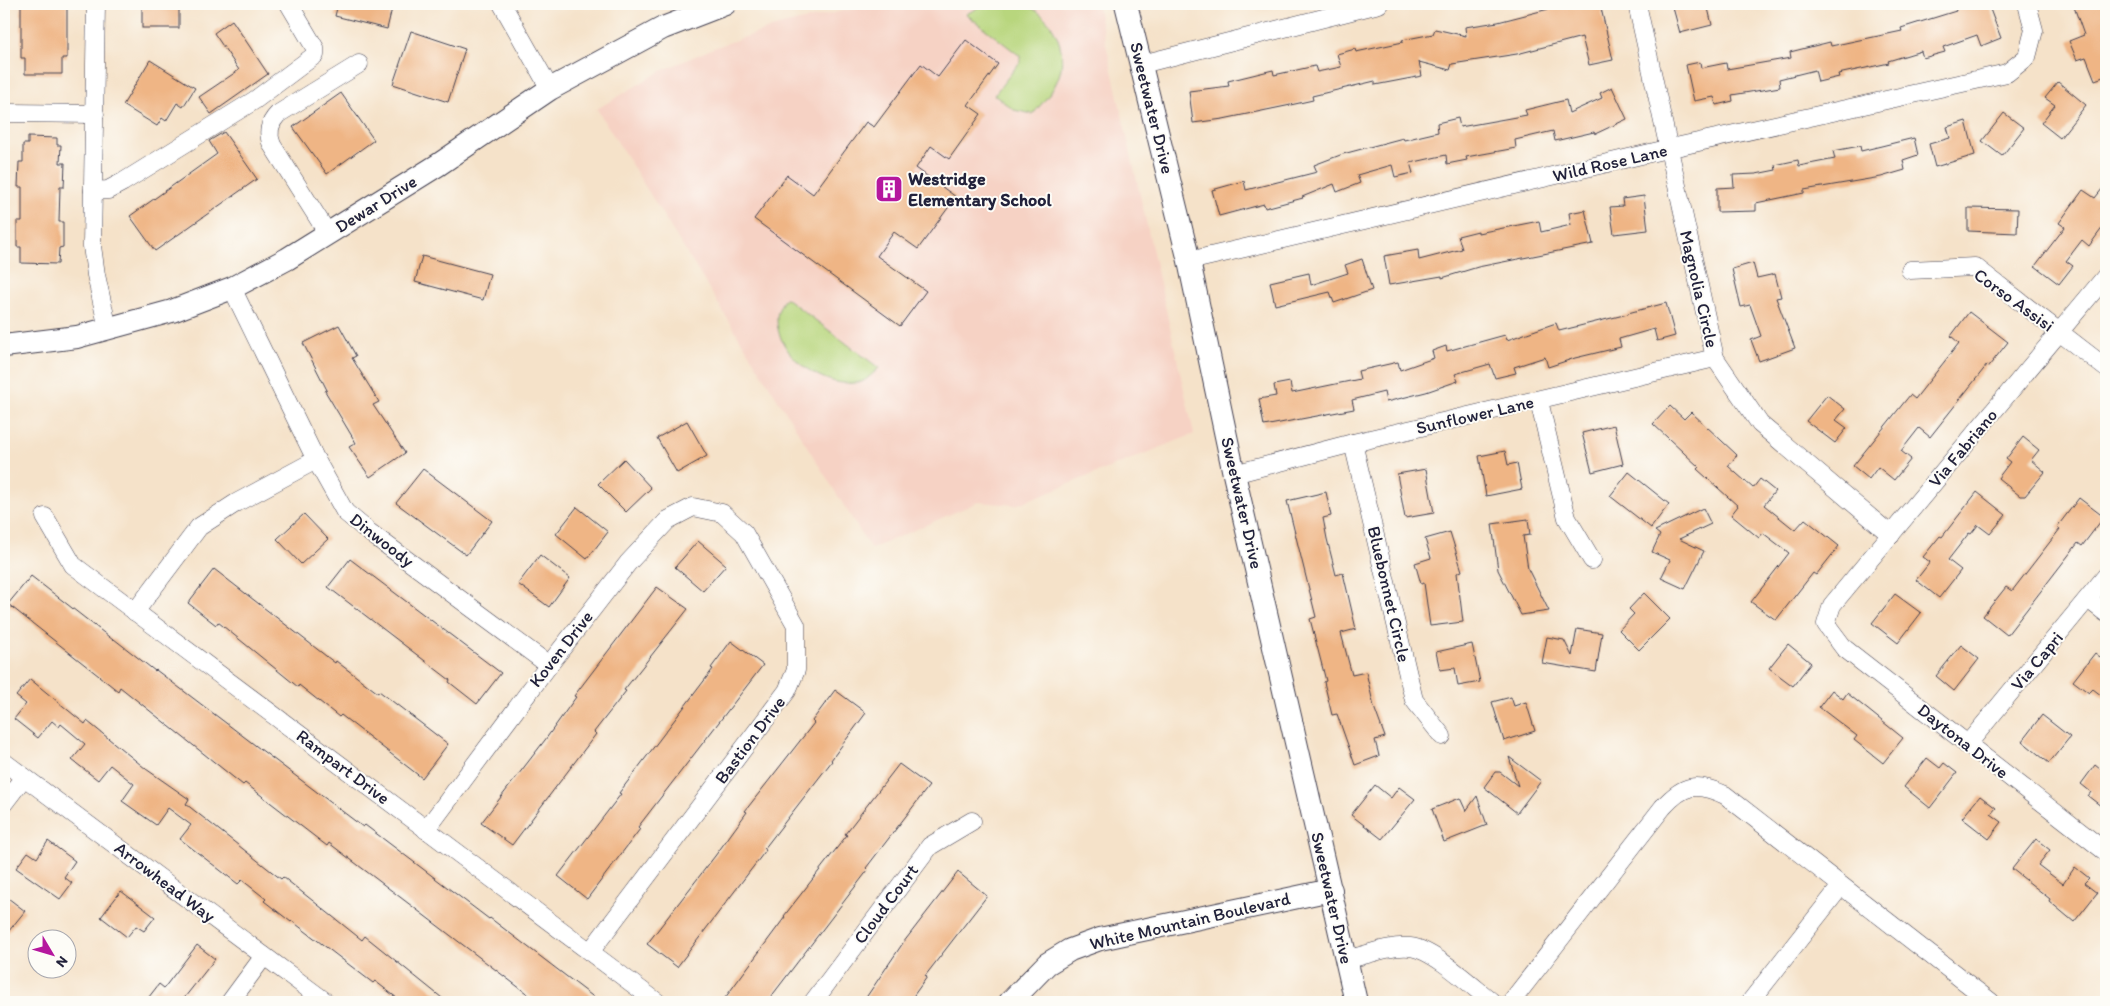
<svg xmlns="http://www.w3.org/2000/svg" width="2110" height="1006" viewBox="0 0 2110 1006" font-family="Itim,sans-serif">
	<rect width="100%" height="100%" fill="#fdfcf7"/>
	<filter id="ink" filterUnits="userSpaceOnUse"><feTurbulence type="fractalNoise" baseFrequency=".02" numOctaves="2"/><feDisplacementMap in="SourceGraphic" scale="10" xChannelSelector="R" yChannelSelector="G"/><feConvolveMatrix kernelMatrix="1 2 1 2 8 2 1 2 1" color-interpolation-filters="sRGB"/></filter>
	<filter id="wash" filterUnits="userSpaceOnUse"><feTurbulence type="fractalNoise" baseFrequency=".0096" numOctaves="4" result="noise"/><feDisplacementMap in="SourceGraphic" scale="20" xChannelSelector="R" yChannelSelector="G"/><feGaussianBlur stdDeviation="1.12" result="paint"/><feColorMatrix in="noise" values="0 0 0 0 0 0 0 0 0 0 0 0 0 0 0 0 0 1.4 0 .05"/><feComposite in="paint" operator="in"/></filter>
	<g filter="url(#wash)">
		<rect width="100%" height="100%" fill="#f5e2c9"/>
		<path fill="#f6d2c4" d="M872,4H1097L1194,434L1016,505L978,502L871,549L597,109L661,71L716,47L778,26Z"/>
		<g fill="#b8d67d" stroke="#6d7c5c">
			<path d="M987,4C998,4 1012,2 1022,4C1051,12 1069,48 1059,76C1054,91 1043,102 1033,114L1014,110L994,95L1020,62V56L966,14Z"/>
			<path d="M785,298H786L879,368C874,372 867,380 861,382C826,391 776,356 777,319C777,311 781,304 785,298Z"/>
		</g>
		<g id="blocks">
			<g fill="#efb585">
				<path d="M21,4H67V58H62V74H25V58H21Z"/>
				<rect x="142" y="4" width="37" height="24"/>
				<path d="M338,4H393L387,29L335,16Z"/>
				<path d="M1568,4H1600L1613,60L1589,65L1582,37L1517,54L1452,64L1450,70L1419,62L1422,76L1375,85V81L1312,96L1313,100L1286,106L1223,119L1193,123L1189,91L1229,86L1228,81L1273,70L1274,75L1315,66L1317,72L1341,67L1337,54L1355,49L1356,52L1403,42L1402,40L1433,34L1435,29L1466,36L1465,27L1498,22Z"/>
				<path d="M1672,4H1707L1712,25L1680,33Z"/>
				<path d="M1954,4H1988L2001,38L1981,46L1977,35L1943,47L1945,52L1923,58L1921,51L1888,61L1889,63L1838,74L1839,77L1818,82L1815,70L1779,79L1780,87L1732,95L1733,101L1716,105L1714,97L1694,101L1686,65L1700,62L1701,68L1726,63L1727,69L1791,58L1790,52L1830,42L1831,46L1902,31L1901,28L1956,11Z"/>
				<path d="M2073,4H2104L2106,10V76L2095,80L2086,57L2077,60L2069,41L2084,35Z"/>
				<path d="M232,20L268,74L211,114L199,97L239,70L214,33Z"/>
				<path d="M411,31L465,49L448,102L393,84Z"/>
				<path d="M966,40L998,64L968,105L981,114L949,159L931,146L916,168L956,197L918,249L894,232L877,256L926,291L900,326L754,219L787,175L813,194L866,122L874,127L921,64L938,77Z"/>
				<path d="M150,60L195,88L183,107L177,103L166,121L162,118L157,126L123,105Z"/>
				<path d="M2058,82L2086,105L2060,138L2041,123L2055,105L2045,98Z"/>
				<path d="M1612,87L1627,119L1595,134L1594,132L1555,141L1553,131L1515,140L1516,148L1466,157L1467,160L1447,164L1446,155L1410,163L1413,173L1395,177L1392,165L1357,175L1360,183L1337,192L1334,184L1302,197L1303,198L1265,208L1264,204L1219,216L1212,190L1244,181L1246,190L1317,172L1314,165L1343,154L1403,138L1404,140L1438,132L1437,123L1458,118L1460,127L1527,115L1525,110L1566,100L1569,113L1602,98L1600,93Z"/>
				<path d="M341,93L374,140L327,174L293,127Z"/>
				<path d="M2004,113L2024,128L2002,156L1982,141Z"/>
				<path d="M1966,121L1975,155L1935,167L1929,144L1950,138L1947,127Z"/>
				<path d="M224,132L257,179L155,251L130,216L217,154L209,141Z"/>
				<path d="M28,137L57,138V145H61L60,163H65L64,187H60L59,222H63V247L59,248L58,264L21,263V247H17V221H22V187H18L19,162H23V144H28Z"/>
				<path d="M1914,138L1918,155L1903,160L1905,170L1881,177L1804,190V193L1756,203V211L1717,212V188L1734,187L1733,175L1756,174L1776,170L1775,165L1798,160L1799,166L1835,159L1833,151L1860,146L1861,151Z"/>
				<path d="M2106,184V223L2089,246L2082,240L2066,261L2073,266L2059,284L2035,266L2065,227L2059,223L2083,190L2095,198Z"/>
				<path d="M1644,196L1648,230L1614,234L1610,207L1623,206L1622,199Z"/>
				<path d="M1968,208L2018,209L2017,233L1968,231Z"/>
				<path d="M1585,210L1593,244L1478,267L1442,278V276L1389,285L1384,256L1418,250L1419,260L1462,249L1458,236L1478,231V233L1539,221L1541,232L1571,225L1569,213Z"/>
				<path d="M422,256L490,274L483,300L415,282Z"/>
				<path d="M1362,259L1372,290L1334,303L1330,292L1275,305L1270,282L1309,273L1311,285L1348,273L1345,265Z"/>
				<path d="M1753,263L1757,278L1775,274L1781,297L1776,298L1795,348L1759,361L1751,340L1761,336L1750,305L1741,307L1732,269Z"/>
				<path d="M1666,303L1675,336L1657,341L1654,329L1619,339L1621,347L1575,358L1548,367L1545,357L1514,367L1516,373L1495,378L1490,364L1455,374L1458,381L1426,392L1386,402L1384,392L1352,400L1354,409L1264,426L1259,399L1276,396L1274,385L1290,382L1292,393L1360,379L1358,371L1398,362L1400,370L1434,358L1432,351L1446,346L1447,351L1505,335L1507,340L1556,323L1559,331L1628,314V313Z"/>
				<path d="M1969,312L2008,342L1989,366L1987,365L1930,437L1919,428L1901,451L1911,459L1894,480L1878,467L1869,479L1853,466L1910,395L1915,399L1959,343L1951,336Z"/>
				<path d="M339,325L356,356L352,358L379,402L373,405L405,453L370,477L349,447L356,443L325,391L327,390L303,343Z"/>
				<path d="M1827,395L1845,409L1836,420L1847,428L1835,443L1806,421Z"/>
				<path d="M1670,406L1684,419L1691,412L1737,455L1728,466L1753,488L1760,479L1775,491L1764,505L1795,530L1805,519L1839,546L1816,575L1813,573L1776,620L1751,602L1789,553L1763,533L1759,538L1731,515L1738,506L1697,469L1699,467L1653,424Z"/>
				<path d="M687,421L707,456L677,473L657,438Z"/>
				<path d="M1614,425L1623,464L1592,472L1582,433Z"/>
				<path d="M2023,437L2039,450L2031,460L2045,472L2025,496H2020L1998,478L2010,462L2006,459Z"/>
				<path d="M1505,451L1508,465L1517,463L1522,489L1486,496L1479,456Z"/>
				<path d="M624,459L651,488L626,512L598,484Z"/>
				<path d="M423,469L492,521L466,555L396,503Z"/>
				<path d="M1426,469L1434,513L1405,518L1397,474Z"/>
				<path d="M1629,472L1669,504L1651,528L1610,496Z"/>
				<path d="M1326,492L1331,516L1323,518L1327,539L1336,575L1343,573L1356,629L1341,633L1352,675L1366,672L1374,707L1385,737L1375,740L1379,756L1355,765L1337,714L1332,715L1324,682L1326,681L1310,619L1316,617L1287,501Z"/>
				<path d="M1977,492L2006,515L1990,534L1978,525L1971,534L1969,533L1948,560L1961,570L1939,598L1916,580L1930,562L1923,557L1940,536L1942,537Z"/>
				<path d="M2079,498L2104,517L2082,546L2078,543L2007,635L1983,616L2006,587L2012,591L2060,529L2057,527Z"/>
				<path d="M577,507L608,532L587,559L556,534Z"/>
				<path d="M1703,508L1711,524L1679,539L1704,551L1685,589L1661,578L1670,560L1652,552L1660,535L1655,531Z"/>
				<path d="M304,514L328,539L301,564L277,539Z"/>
				<path d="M1528,519L1530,535L1523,536L1528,569L1549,611L1521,615L1498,570L1492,524Z"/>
				<path d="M1450,532L1462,571L1457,573L1463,622L1430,626L1424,583L1421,584L1415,563L1431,558L1425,539Z"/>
				<path d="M698,541L726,565L703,591L675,567Z"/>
				<path d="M540,555L570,578L549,607L518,584Z"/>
				<path d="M350,559L501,673L477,704L449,682L450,680L328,587Z"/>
				<path d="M214,569L335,663L336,661L378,693L379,691L448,744L422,778L341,715L339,717L299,685L298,687L218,622L216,625L188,603Z"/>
				<path d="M31,576L113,640L114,639L155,671L156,670L363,827L365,825L489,919L490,918L600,1002H538L329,843L327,846L245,783L243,785L120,687L118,691L8,604Z"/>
				<path d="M657,587L688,609L624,690L626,691L594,732L596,734L512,845L481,823L545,740L576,697L574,696Z"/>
				<path d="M1644,593L1670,619L1639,650L1619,630L1634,614L1629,609Z"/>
				<path d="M1895,594L1921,613L1898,643L1872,623Z"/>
				<path d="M1577,629L1602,633L1596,672L1542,663L1547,637L1564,640L1572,656Z"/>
				<path d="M731,641L763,665L638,827L640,829L587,899L558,876L621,794L619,793L713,669L711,668Z"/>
				<path d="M1472,644L1480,682L1458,686L1455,668L1440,670L1436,652Z"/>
				<path d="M1788,644L1811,663L1793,686L1769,668Z"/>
				<path d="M1961,645L1979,659L1954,691L1936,676Z"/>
				<path d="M2095,653L2106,662V699L2093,689L2089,693L2073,681Z"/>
				<path d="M30,679L85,724L87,721L146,769L189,799L186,804L281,879L283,877L362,940L365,936L447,1002H402L375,981L373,983L292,921L291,922L264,901L266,899L242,880L238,884L180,839L191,825L168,808L156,825L122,801L134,784L110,765L98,780L72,760L85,744L61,724L59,727L52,721L38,738L14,719L26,704L16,696Z"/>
				<path d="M835,690L866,713L831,760L832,761L764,849L766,850L677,967L647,944L715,856L747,812L745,811L814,723L812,721Z"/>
				<path d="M1832,690L1843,699L1847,693L1903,738L1883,763L1854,740L1857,736L1819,707Z"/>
				<path d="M1511,697L1514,706L1526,702L1535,731L1504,741L1492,702Z"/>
				<path d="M2042,715L2070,737L2049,763L2022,741Z"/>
				<path d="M1509,757L1541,781L1517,813L1484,787L1495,772H1500L1518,786Z"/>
				<path d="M1927,758L1940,768L1944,763L1957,773L1930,808L1904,787Z"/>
				<path d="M899,764L929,786L866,868L868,870L767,1002H722L785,917L784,916L847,835L845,834Z"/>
				<path d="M2095,765L2106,774V810L2088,796L2091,792L2081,784Z"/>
				<path d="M1375,785L1391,798L1399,787L1415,799L1382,839L1351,815Z"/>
				<path d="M1477,796L1487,825L1444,842L1432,809L1460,798L1466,811Z"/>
				<path d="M1980,796L1996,808L1991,814L2002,822L1989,839L1962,818Z"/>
				<path d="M2036,839L2050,850L2038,865L2063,884L2075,867L2089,878L2084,883L2097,893L2074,922L2049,901L2050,899L2012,869Z"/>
				<path d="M48,841L75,861L64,877L72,883L60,899L16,868L28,852L37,858Z"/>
				<path d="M958,872L987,896L925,976L927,977L909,1002H863L903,943Z"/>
				<path d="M121,891L155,917L144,931L136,926L127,937L101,917Z"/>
				<path d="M4,895L25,911L4,937Z"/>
				<path d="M197,945L215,959L181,1002H145L159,984L164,988Z"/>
			</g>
		</g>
	</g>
	<g filter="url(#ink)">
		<use href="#blocks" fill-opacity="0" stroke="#423f50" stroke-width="1"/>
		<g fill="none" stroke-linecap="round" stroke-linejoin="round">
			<defs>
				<g id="minor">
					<path d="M96,4L92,246L96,275L108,329"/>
					<path d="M502,4L550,89"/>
					<path d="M1637,4L1715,358L1760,424L1891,535"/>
					<path d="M1142,64L1379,4"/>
					<path d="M9,113L95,114"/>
					<path d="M93,191L108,190L123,182L255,100L315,55V48L289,4"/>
					<path d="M328,234L272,145C267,133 269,123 278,114L359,64"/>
					<path d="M1189,261L1667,149L2007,73L2027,57L2034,30L2027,4"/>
					<path d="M1910,270L1975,267L2106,368"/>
					<path d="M2106,276L1832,605L1826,624L1844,648L2106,852"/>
					<path d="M232,288L316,460L345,512L369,532L549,665"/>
					<path d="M1539,401L1567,518L1592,560"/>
					<path d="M1353,443L1414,700L1442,736"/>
					<path d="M1234,474L1353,443L1715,358"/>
					<path d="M45,517L73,565L657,1002"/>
					<path d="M2088,599L2106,613"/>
					<path d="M135,612L199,527L236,503L316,460"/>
					<path d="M1967,745L2106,576"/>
					<path d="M4,762L326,1002"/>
					<path d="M4,803L24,777"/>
					<path d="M426,830L549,665L628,563L668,520L693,507L722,513L744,533L796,625V670L787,691L590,952"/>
					<path d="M1346,960C1366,955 1390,945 1410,947C1433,949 1473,987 1492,1002"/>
					<path d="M230,1002L264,956"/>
					<path d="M813,1002L930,846L972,821"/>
					<path d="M1511,1002L1663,807C1684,784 1696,782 1725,795L1991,1002"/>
					<path d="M1750,1002L1841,886"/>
				</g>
				<g id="tertiary">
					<path d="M1126,4L1189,261L1234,474L1356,1002"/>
					<path d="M4,346L77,337L172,311L232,288L287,259L438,165L550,89L663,28L725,4"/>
					<path d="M1010,1002L1047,964L1070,950L1100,939L1331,890"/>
				</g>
			</defs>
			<use href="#minor" stroke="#423f50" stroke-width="19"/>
			<use href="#tertiary" stroke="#423f50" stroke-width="24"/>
			<use href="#minor" stroke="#fff" stroke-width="18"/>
			<use href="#tertiary" stroke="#fff" stroke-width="22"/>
		</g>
	</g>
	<defs>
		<symbol id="building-square" viewBox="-11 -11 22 22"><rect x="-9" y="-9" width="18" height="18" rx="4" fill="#b5179e" stroke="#fdfcf7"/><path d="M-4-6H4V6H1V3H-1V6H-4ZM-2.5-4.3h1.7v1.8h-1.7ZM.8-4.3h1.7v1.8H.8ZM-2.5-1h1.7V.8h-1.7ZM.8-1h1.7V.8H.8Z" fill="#fff"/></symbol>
	</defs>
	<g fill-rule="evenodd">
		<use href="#building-square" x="873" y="173" width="32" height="32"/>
	</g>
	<g text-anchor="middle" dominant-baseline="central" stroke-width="4" stroke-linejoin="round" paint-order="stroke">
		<g font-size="18" fill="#22223b" stroke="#fdfcf7">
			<text transform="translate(1152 108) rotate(76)">Sweetwater Drive</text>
			<text transform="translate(1610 163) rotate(-13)">Wild Rose Lane</text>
			<text transform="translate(376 204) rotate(-32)">Dewar Drive</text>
			<text transform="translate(1699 289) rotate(77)">Magnolia Circle</text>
			<text transform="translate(2014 300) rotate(36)">Corso Assisi</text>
			<text transform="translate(1475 415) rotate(-13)">Sunflower Lane</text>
			<text transform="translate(1963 448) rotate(-50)">Via Fabriano</text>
			<text transform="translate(1242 503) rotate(77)">Sweetwater Drive</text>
			<text transform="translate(382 540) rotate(38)">Dinwoody</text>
			<text transform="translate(1389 594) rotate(77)">Bluebonnet Circle</text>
			<text transform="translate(561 649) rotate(-52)">Koven Drive</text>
			<text transform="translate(2037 661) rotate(-50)">Via Capri</text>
			<text transform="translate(750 740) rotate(-53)">Bastion Drive</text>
			<text transform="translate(1963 741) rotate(38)">Daytona Drive</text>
			<text transform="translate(343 767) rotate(37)">Rampart Drive</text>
			<text transform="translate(165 882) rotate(37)">Arrowhead Way</text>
			<text transform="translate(1332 898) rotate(77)">Sweetwater Drive</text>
			<text transform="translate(886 904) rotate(-53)">Cloud Court</text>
			<text transform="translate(1190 921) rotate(-13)">White Mountain Boulevard</text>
		</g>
		<g font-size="18" font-weight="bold" fill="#22223b" stroke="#fdfcf7" text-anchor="start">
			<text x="908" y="179">Westridge<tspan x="908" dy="21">Elementary School</tspan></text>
		</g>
	</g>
	<rect width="2110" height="1006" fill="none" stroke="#fdfcf7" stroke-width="20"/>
	<g transform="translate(52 954) rotate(128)"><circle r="24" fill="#fdfcf7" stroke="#a5a5ac"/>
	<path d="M0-4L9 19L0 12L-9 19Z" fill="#b5179e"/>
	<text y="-8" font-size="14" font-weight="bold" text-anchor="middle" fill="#22223b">N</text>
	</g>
</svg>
